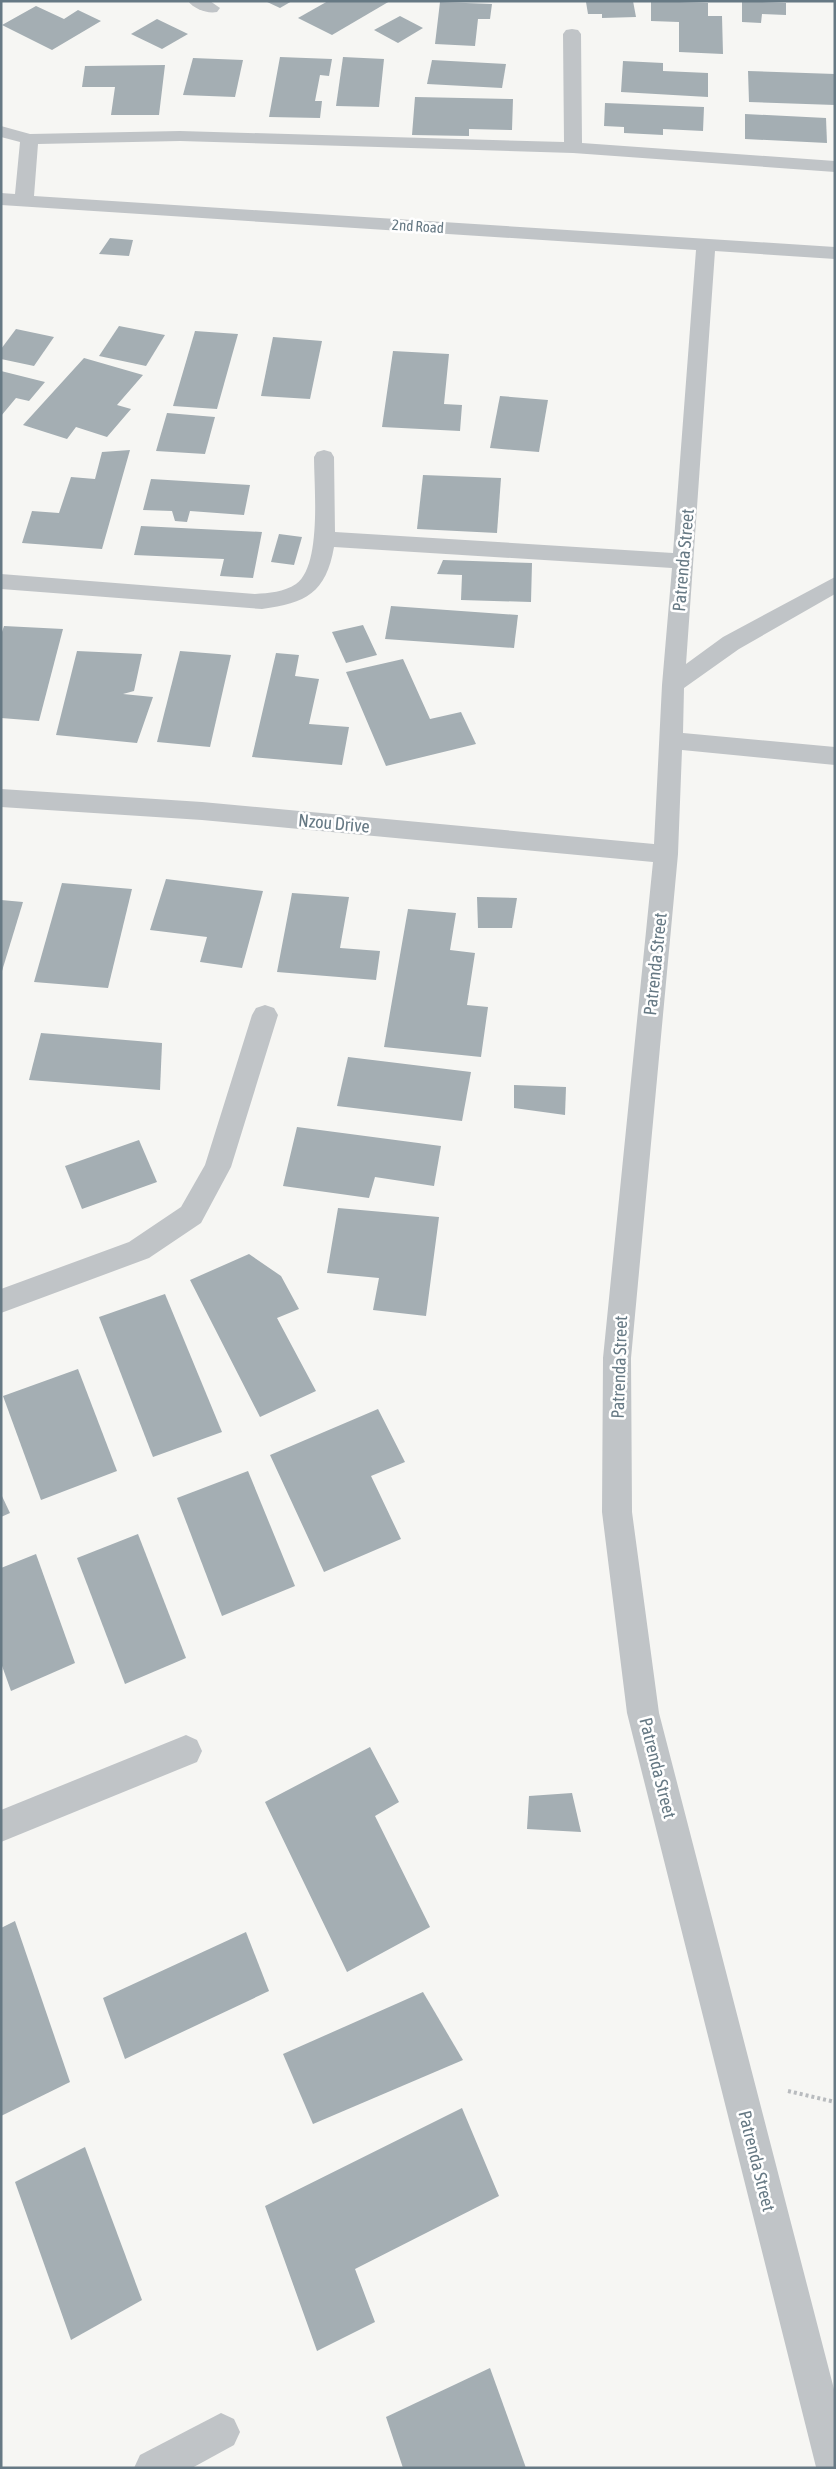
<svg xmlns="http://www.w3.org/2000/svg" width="836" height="2469" viewBox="0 0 836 2469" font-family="'Asap Condensed',sans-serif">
	<rect width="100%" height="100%" fill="#f6f6f3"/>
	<g fill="#a4aeb3">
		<path d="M265,1H292L280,8Z"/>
		<path d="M328,1H390L332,35L298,18Z"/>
		<path d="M633,1L636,17L602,18V14H588L586,2Z"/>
		<path d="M651,1L708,3V16H722L723,54L679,52V22L651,21Z"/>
		<path d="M742,1L786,3V15L762,14L761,23L742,22Z"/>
		<path d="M440,2L492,4L490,19H478L475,46L435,44Z"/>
		<path d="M36,6L64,19L78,10L101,21L52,50L2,25Z"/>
		<path d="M400,16L423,28L398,43L374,30Z"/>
		<path d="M157,19L188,34L162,49L131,34Z"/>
		<path d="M280,57L332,59L329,76L320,75L315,101H322L320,118L269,117Z"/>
		<path d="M343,57L384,59L379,107L336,106Z"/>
		<path d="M193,58L243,60L235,97L183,95Z"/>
		<path d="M432,60L506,64L502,88L427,84Z"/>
		<path d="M623,61L663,63V71L708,73V97L621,92Z"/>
		<path d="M165,65L159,115H111L115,87H82L85,66Z"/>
		<path d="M748,71L835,74V105L749,102Z"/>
		<path d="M415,97L513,99L512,130L469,129V136L412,135Z"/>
		<path d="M605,103L704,107L703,131L663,129V135L624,133V127L604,126Z"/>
		<path d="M745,114L826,118L827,143L745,139Z"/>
		<path d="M110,238L133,240L129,256L99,254Z"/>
		<path d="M119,326L165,335L146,366L99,356Z"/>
		<path d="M16,329L54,337L34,366L1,359V349Z"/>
		<path d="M195,331L238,334L217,409L173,406Z"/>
		<path d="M273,337L322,341L310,399L261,396Z"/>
		<path d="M393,351L449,354L444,404L462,405L460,431L382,427Z"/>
		<path d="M84,358L143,375L117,405L131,409L107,437L76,427L67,439L23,425Z"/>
		<path d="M1,371L45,382L29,401L16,398L1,416Z"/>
		<path d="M500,396L548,400L539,452L490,448Z"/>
		<path d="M167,413L215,417L205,454L156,451Z"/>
		<path d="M130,450L102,549L22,543L32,511L59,513L71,477L95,479L102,452Z"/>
		<path d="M423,475L501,478L497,533L417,529Z"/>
		<path d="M151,479L250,485L244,515L190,511L187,522L175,521L172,511L143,510Z"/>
		<path d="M141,526L262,532L253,578L220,576L224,559L134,555Z"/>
		<path d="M279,534L302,537L294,565L271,562Z"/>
		<path d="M443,560L532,563L531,602L461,600L462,575L437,574Z"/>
		<path d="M391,606L518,615L514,648L385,639Z"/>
		<path d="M363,625L377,655L346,663L332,632Z"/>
		<path d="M4,626L63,629L39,721L1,718V635Z"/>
		<path d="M77,651L142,654L134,691L123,694L153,697L137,743L56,735Z"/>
		<path d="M180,651L231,655L210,747L157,742Z"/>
		<path d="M276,653L299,655L295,676L319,679L309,724L349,727L342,765L252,757Z"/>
		<path d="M403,659L430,719L461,712L476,744L386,766L346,672Z"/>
		<path d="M166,879L263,891L242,968L200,962L207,937L150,930Z"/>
		<path d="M62,883L132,889L108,988L34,982Z"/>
		<path d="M292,893L349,897L340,948L380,951L376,980L277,972Z"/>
		<path d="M477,897L517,898L512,928H478Z"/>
		<path d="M1,900L23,902L2,971H1Z"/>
		<path d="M408,909L456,913L450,950L475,953L467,1005L488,1007L481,1057L384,1047Z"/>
		<path d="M41,1033L162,1043L160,1090L29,1080Z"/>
		<path d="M348,1057L471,1072L462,1121L337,1106Z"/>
		<path d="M514,1085L566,1087L565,1115L514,1108Z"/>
		<path d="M297,1127L441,1146L434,1186L375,1177L369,1198L283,1186Z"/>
		<path d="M139,1140L157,1182L82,1209L65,1166Z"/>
		<path d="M338,1208L439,1217L426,1316L373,1310L379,1278L327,1273Z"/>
		<path d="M249,1254L281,1276L299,1309L277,1318L316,1391L260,1417L190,1280Z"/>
		<path d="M165,1294L222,1432L153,1457L99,1317Z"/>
		<path d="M78,1369L117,1471L41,1500L3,1396Z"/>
		<path d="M378,1409L405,1462L371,1476L401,1539L324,1572L270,1455Z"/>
		<path d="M248,1471L295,1586L222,1616L177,1498Z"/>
		<path d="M1,1494L10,1513L1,1517Z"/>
		<path d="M138,1534L186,1658L125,1684L77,1558Z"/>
		<path d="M36,1554L75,1663L11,1691L1,1663V1568Z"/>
		<path d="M370,1747L399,1802L375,1816L430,1927L347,1972L265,1802Z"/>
		<path d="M572,1793L581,1832L527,1829L529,1796Z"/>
		<path d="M15,1921L70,2082L1,2116V1928Z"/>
		<path d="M246,1932L269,1991L125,2059L103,1998Z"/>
		<path d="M423,1992L463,2060L313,2124L283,2054Z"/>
		<path d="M462,2108L499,2196L355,2269L375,2322L317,2351L265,2206Z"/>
		<path d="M85,2147L142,2300L71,2340L15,2182Z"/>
		<path d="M490,2368L526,2468H403L386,2417Z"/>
	</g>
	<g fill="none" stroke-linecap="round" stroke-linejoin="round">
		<path stroke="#b8bbbe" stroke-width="4" stroke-dasharray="3 3" stroke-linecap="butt" d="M788,2091L835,2102"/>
		<g fill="#c0c4c7" fill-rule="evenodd">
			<path d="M188,1H210L220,8L217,12C207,14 194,9 188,1Z"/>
			<path d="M572,29L578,30L581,34L582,143L835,161V172L573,153L180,141L38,144L34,196L835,247V259L715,251L686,664L723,637L835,577V594L739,649L684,688L683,733L835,747V765L682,750L678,854L631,1358L632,1512L659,1713L835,2393V2468L816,2467L627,1713L602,1512L603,1358L653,862L202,820L1,807V789L202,802L654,844L662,685L672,568L334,547C326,593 306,603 262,609L1,589V574L255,594C269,593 284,592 296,584C322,566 314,486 314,457L317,452L324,450L331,452L334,457L335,532L673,553L696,250L1,205V193L15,194L20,142L1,137V126L30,134L180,131L564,142L563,34L566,30Z"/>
			<path d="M265,1005L274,1008L278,1015L231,1167L201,1223L149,1258L1,1313V1289L129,1242L181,1207L205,1165L252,1015L256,1008Z"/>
			<path d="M186,1735L197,1740L202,1751L197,1762L1,1842V1810Z"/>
			<path d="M221,2413L234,2419L240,2432L234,2445L192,2468H134L140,2455Z"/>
		</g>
	</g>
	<g text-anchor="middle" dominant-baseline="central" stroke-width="5" stroke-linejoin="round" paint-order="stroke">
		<g font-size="15" fill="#667984" stroke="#fff">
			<text transform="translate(418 226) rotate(4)">2nd Road</text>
		</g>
		<g font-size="18" fill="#667984" stroke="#fff">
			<text transform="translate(683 560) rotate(-85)">Patrenda Street</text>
			<text transform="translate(334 823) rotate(5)">Nzou Drive</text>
			<text transform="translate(655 964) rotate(-84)">Patrenda Street</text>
			<text transform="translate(619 1367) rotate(-88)">Patrenda Street</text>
			<text transform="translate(658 1768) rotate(76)">Patrenda Street</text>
			<text transform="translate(757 2161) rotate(76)">Patrenda Street</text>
		</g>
	</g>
	<rect width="836" height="2469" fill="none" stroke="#667984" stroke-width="5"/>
</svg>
